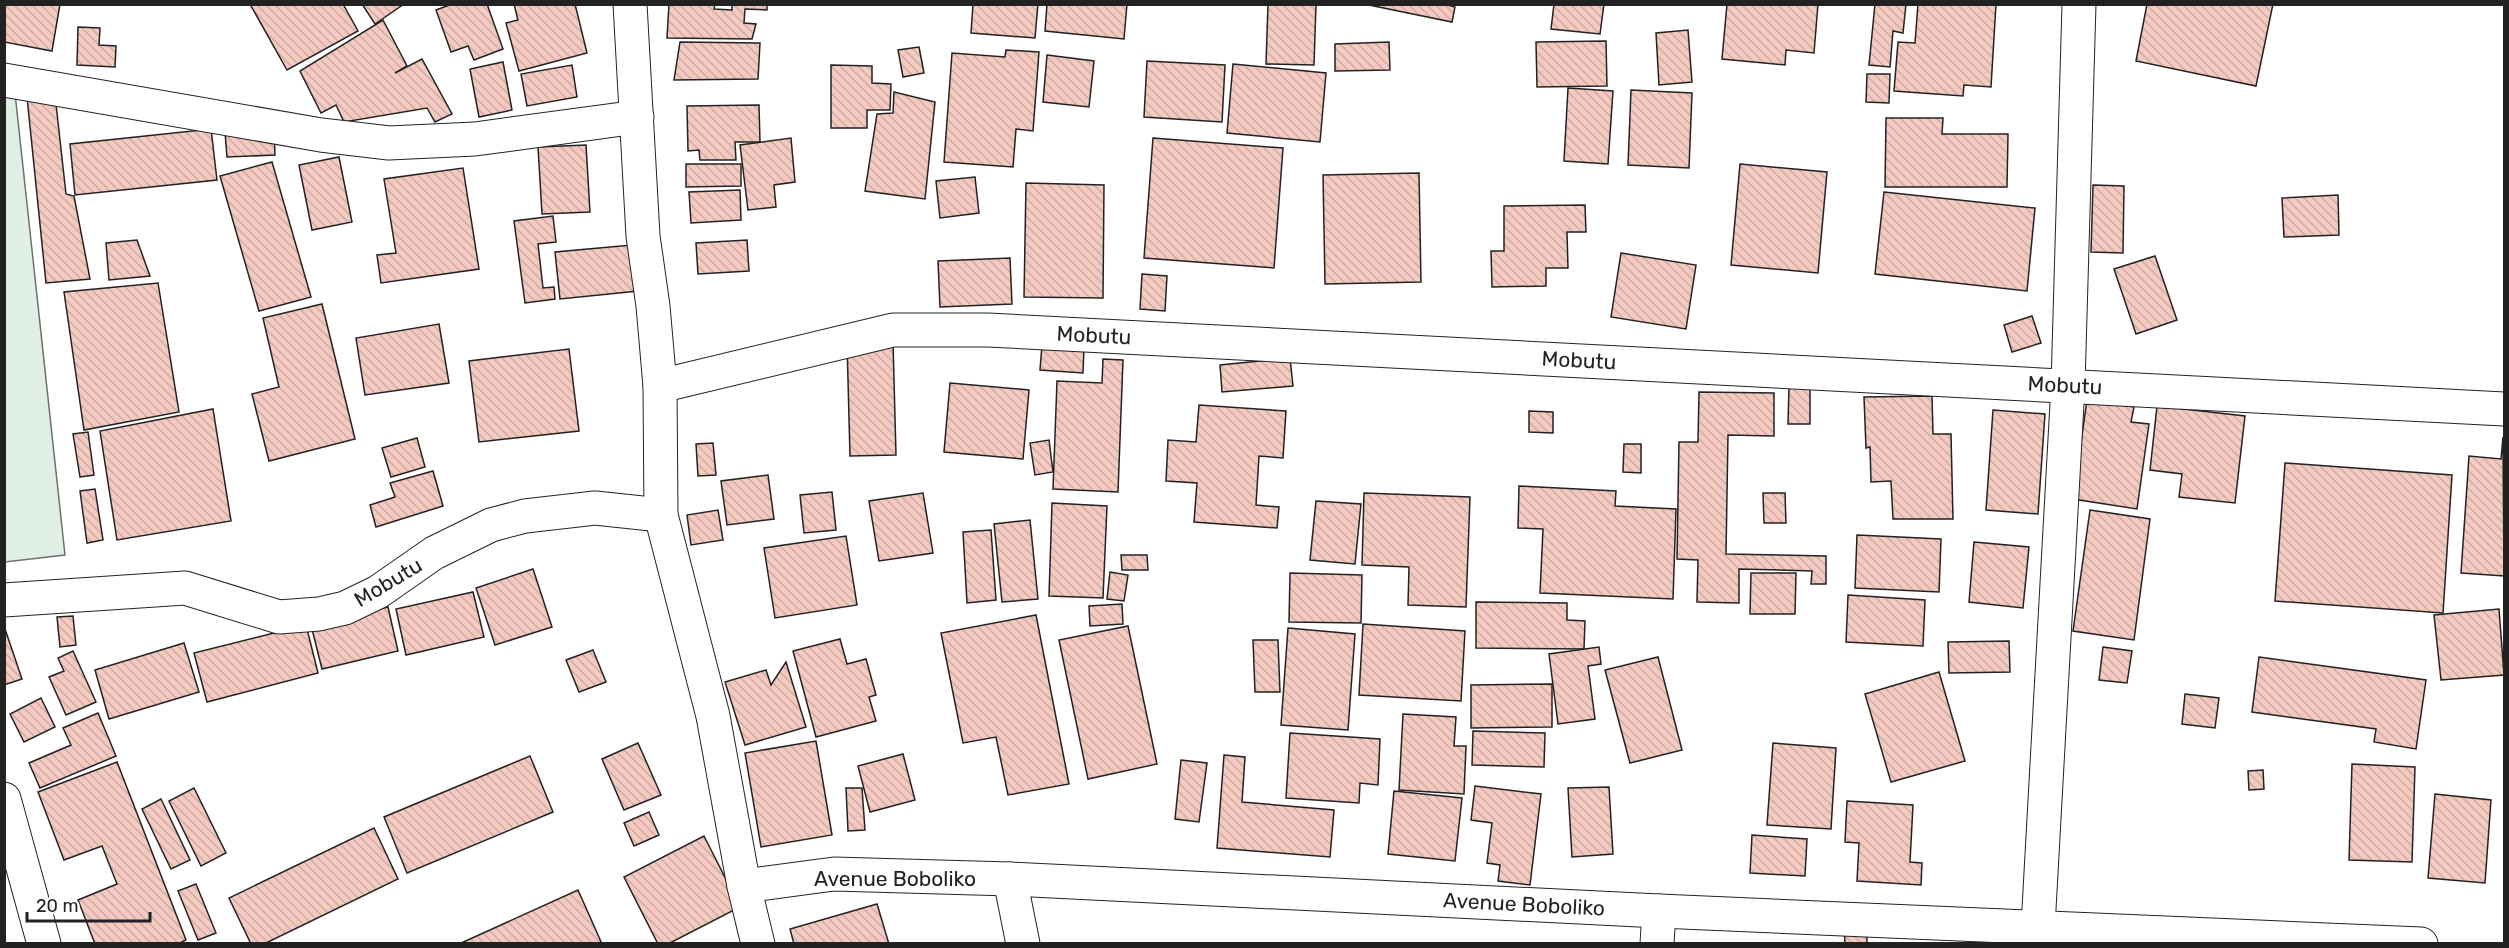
<svg xmlns="http://www.w3.org/2000/svg" width="2509" height="948" viewBox="0 0 2509 948" font-family="Rubik,sans-serif">
	<defs>
		<pattern id="building-back-hatch" width="6" height="6" patternUnits="userSpaceOnUse" patternTransform="scale(1.5)"><rect width="6" height="6" fill="#f3c9c0"/><path d="M-1 5l2 2M0 0l6 6M5-1l2 2" fill="none" stroke="#d0aca5"/></pattern>
	</defs>
	<rect width="100%" height="100%" fill="#fff"/>
	<path fill="#e0efe3" stroke="#6f6f6f" stroke-width="1.5" d="M15,93L65,555L5,562L4,96Z"/>
	<g fill="url(#building-back-hatch)" stroke="#222" stroke-width="1.5">
		<path d="M4,4H60L52,51L4,42Z"/>
		<path d="M250,4H343L358,31L287,70Z"/>
		<path d="M362,4H404L375,24Z"/>
		<path d="M452,4H487L503,49L474,60L468,46L451,52L436,10Z"/>
		<path d="M514,4H575L587,53L519,71L506,23L518,20Z"/>
		<path d="M669,4H715L714,9L732,10V4H767V10L745,9L744,23L756,24L752,39L667,38Z"/>
		<path d="M973,4H1038L1035,38L971,33Z"/>
		<path d="M1047,4H1127L1124,39L1045,31Z"/>
		<path d="M1268,4H1316L1314,65L1266,64Z"/>
		<path d="M1364,4H1444L1455,7L1452,22Z"/>
		<path d="M1554,4H1604L1600,34L1551,29Z"/>
		<path d="M1727,4H1818L1814,53L1786,50L1785,65L1722,59Z"/>
		<path d="M1875,4H1906L1903,33L1893,31L1890,67L1869,65Z"/>
		<path d="M1918,4H1996L1991,87L1964,85L1963,96L1894,91L1898,42L1915,43Z"/>
		<path d="M2147,4H2273L2256,86L2136,61Z"/>
		<path d="M383,20L407,66L395,73L422,59L452,114L435,122L427,108L344,122L336,105L321,113L300,71Z"/>
		<path d="M78,27L100,28L99,45L116,46L115,67L77,65Z"/>
		<path d="M1688,30L1692,82L1659,85L1656,33Z"/>
		<path d="M1606,41L1607,86L1537,87L1536,42Z"/>
		<path d="M680,42L760,43L758,79L674,80Z"/>
		<path d="M1389,42L1390,70L1335,71V44Z"/>
		<path d="M919,47L924,73L903,77L898,50Z"/>
		<path d="M1006,50L1039,52L1033,131L1016,129L1013,167L944,162L952,53L1005,57Z"/>
		<path d="M1047,55L1094,61L1089,107L1043,102Z"/>
		<path d="M1147,61L1225,65L1222,122L1144,117Z"/>
		<path d="M503,62L512,110L479,117L470,69Z"/>
		<path d="M1233,64L1326,73L1320,142L1227,133Z"/>
		<path d="M572,65L577,97L527,106L521,74Z"/>
		<path d="M831,65L872,66V83L891,84L890,110H867V128H831Z"/>
		<path d="M1867,74H1890L1889,103L1866,102Z"/>
		<path d="M1568,88L1613,91L1608,164L1564,161Z"/>
		<path d="M1631,90L1692,93L1689,168L1628,165Z"/>
		<path d="M894,92L935,102L925,199L865,191L877,114L893,113Z"/>
		<path d="M27,97L56,104L66,194L74,196L90,279L46,283Z"/>
		<path d="M759,105L760,142H735L736,160H700L699,150L688,151L687,106Z"/>
		<path d="M1886,118H1943L1942,134H2008L2007,187H1885Z"/>
		<path d="M211,129L217,180L75,195L70,144Z"/>
		<path d="M274,130L275,155L227,157L225,132Z"/>
		<path d="M791,138L795,182L774,185L776,207L748,210L740,145Z"/>
		<path d="M1153,138L1283,148L1274,268L1144,258Z"/>
		<path d="M586,145L590,212L542,214L538,147Z"/>
		<path d="M339,157L352,222L312,230L299,165Z"/>
		<path d="M272,162L311,297L259,311L220,176Z"/>
		<path d="M686,164H741V186L686,187Z"/>
		<path d="M1740,164L1827,172L1818,273L1731,265Z"/>
		<path d="M463,168L479,269L381,283L377,255L396,253L384,179Z"/>
		<path d="M1419,173L1421,282L1325,284L1323,175Z"/>
		<path d="M975,177L979,213L940,218L936,181Z"/>
		<path d="M1026,183L1104,185L1103,298L1024,297Z"/>
		<path d="M2093,185L2124,186L2123,253L2091,252Z"/>
		<path d="M740,190L741,220L691,223L689,192Z"/>
		<path d="M1884,192L2035,208L2027,291L1875,274Z"/>
		<path d="M2338,195L2339,235L2284,237L2282,198Z"/>
		<path d="M1585,205L1586,232H1567L1568,268H1546V286L1492,287L1491,251H1504V206Z"/>
		<path d="M553,216L556,242L538,244L543,288L554,287L555,299L525,303L514,221Z"/>
		<path d="M137,240L150,276L109,280L106,243Z"/>
		<path d="M747,240L749,271L698,274L696,243Z"/>
		<path d="M643,244L648,290L560,299L555,252Z"/>
		<path d="M1621,253L1696,265L1686,329L1611,317Z"/>
		<path d="M2155,256L2177,320L2136,334L2114,269Z"/>
		<path d="M1010,258L1012,304L940,307L938,261Z"/>
		<path d="M1142,274L1167,276L1165,311L1140,309Z"/>
		<path d="M158,283L179,412L84,430L64,292Z"/>
		<path d="M322,304L355,439L269,461L252,394L279,387L263,318Z"/>
		<path d="M2032,316L2041,343L2012,352L2004,325Z"/>
		<path d="M439,324L449,383L365,395L356,338Z"/>
		<path d="M847,342H893L896,455L850,456Z"/>
		<path d="M1042,345L1084,347L1083,373L1040,370Z"/>
		<path d="M569,349L579,431L479,442L469,361Z"/>
		<path d="M1290,358L1293,386L1222,392L1220,365Z"/>
		<path d="M1103,359L1123,360L1118,492L1053,489L1057,381L1102,383Z"/>
		<path d="M950,383L1029,390L1023,459L944,452Z"/>
		<path d="M1789,387H1810V424H1788Z"/>
		<path d="M1699,392L1774,393V436L1728,435L1726,554L1826,556V584H1811L1812,571L1739,569V603L1697,602L1698,560L1677,559L1679,442H1698Z"/>
		<path d="M1932,396L1933,434H1951L1953,519H1893L1891,481L1871,482L1870,447L1866,448L1864,397Z"/>
		<path d="M2087,400L2134,407L2131,422L2149,424L2137,509L2073,499Z"/>
		<path d="M1199,405L1286,411L1283,458L1259,456L1256,505L1279,507L1277,528L1194,522L1197,483L1166,481L1168,440L1196,442Z"/>
		<path d="M2157,406L2245,416L2235,503L2179,497L2182,474L2150,470Z"/>
		<path d="M213,409L231,521L117,540L100,431Z"/>
		<path d="M1993,410L2045,414L2038,514L1986,510Z"/>
		<path d="M1529,411L1553,412V433L1529,432Z"/>
		<path d="M88,432L94,475L80,477L73,434Z"/>
		<path d="M2503,437L2504,576L2461,573L2469,456L2501,459Z"/>
		<path d="M417,438L425,467L391,477L382,448Z"/>
		<path d="M1049,440L1053,472L1035,475L1030,443Z"/>
		<path d="M713,443L716,475L698,476L696,444Z"/>
		<path d="M1624,444H1641V473L1623,472Z"/>
		<path d="M2285,463L2452,475L2443,613L2275,601Z"/>
		<path d="M433,471L443,506L376,527L370,505L395,497L390,483Z"/>
		<path d="M768,475L774,519L727,525L721,481Z"/>
		<path d="M1519,486L1616,491L1615,506L1676,509L1673,599L1540,593L1543,529L1518,528Z"/>
		<path d="M95,489L103,540L87,543L80,491Z"/>
		<path d="M832,492L836,530L804,533L800,495Z"/>
		<path d="M923,493L933,553L879,561L869,501Z"/>
		<path d="M1364,493L1470,497L1466,607L1408,605L1409,567L1362,565Z"/>
		<path d="M1763,493H1785L1786,523H1764Z"/>
		<path d="M1316,501L1361,504L1355,564L1310,560Z"/>
		<path d="M1052,503L1107,506L1103,598L1049,596Z"/>
		<path d="M718,510L723,540L691,545L687,515Z"/>
		<path d="M2090,510L2150,519L2134,640L2073,631Z"/>
		<path d="M1030,520L1038,599L1002,602L994,524Z"/>
		<path d="M991,530L996,600L967,603L963,532Z"/>
		<path d="M1857,535L1941,539L1939,592L1855,588Z"/>
		<path d="M846,536L857,605L775,618L764,548Z"/>
		<path d="M1974,542L2029,547L2023,608L1969,602Z"/>
		<path d="M1121,555H1147L1148,570H1122Z"/>
		<path d="M533,569L552,627L495,645L476,588Z"/>
		<path d="M1110,572L1128,575L1124,601L1107,599Z"/>
		<path d="M1290,573L1362,575L1361,623L1289,622Z"/>
		<path d="M1751,573H1796L1795,614H1750Z"/>
		<path d="M473,592L484,637L406,655L396,609Z"/>
		<path d="M1848,595L1925,600L1923,646L1846,642Z"/>
		<path d="M1476,602L1567,603V620L1585,621L1584,649L1476,648Z"/>
		<path d="M1122,604L1123,624L1090,626L1089,606Z"/>
		<path d="M388,607L398,651L322,669L311,625Z"/>
		<path d="M2499,609L2504,675L2441,680L2434,615Z"/>
		<path d="M1036,615L1069,784L1008,795L996,737L963,743L941,633Z"/>
		<path d="M73,616L76,645L60,647L57,617Z"/>
		<path d="M1363,624L1465,631L1461,701L1359,695Z"/>
		<path d="M306,625L318,673L207,702L194,653Z"/>
		<path d="M4,626L22,679L4,685Z"/>
		<path d="M1128,626L1157,764L1088,779L1059,640Z"/>
		<path d="M1288,628L1355,634L1348,730L1281,725Z"/>
		<path d="M840,639L847,664L866,659L876,695L869,697L876,721L816,737L793,651Z"/>
		<path d="M1253,640H1278L1280,692H1255Z"/>
		<path d="M2009,641L2010,672L1949,673L1948,642Z"/>
		<path d="M184,643L199,692L109,719L95,670Z"/>
		<path d="M1599,647L1601,664L1588,666L1595,719L1558,724L1549,654Z"/>
		<path d="M2103,647L2132,651L2127,683L2099,680Z"/>
		<path d="M593,650L606,682L579,692L566,660Z"/>
		<path d="M73,651L96,702L66,715L49,677L64,671L58,658Z"/>
		<path d="M1658,657L1682,750L1630,763L1605,670Z"/>
		<path d="M2259,657L2426,680L2416,749L2374,742L2376,729L2252,712Z"/>
		<path d="M786,662L806,727L745,745L725,682L766,670L771,685Z"/>
		<path d="M1939,672L1965,761L1891,782L1865,694Z"/>
		<path d="M1552,684V727L1471,728V685Z"/>
		<path d="M2185,694L2219,698L2215,728L2182,724Z"/>
		<path d="M41,698L55,727L24,742L10,714Z"/>
		<path d="M98,713L116,756L40,788L29,763L71,745L63,728Z"/>
		<path d="M1403,714L1456,717L1454,746H1466L1464,794L1399,790Z"/>
		<path d="M1473,731L1545,733L1544,767L1472,765Z"/>
		<path d="M1290,733L1380,739L1378,785L1360,783L1359,803L1286,798Z"/>
		<path d="M816,741L832,835L761,847L745,753Z"/>
		<path d="M638,743L661,795L624,810L602,759Z"/>
		<path d="M1773,743L1836,748L1831,829L1767,825Z"/>
		<path d="M903,754L915,800L870,812L858,766Z"/>
		<path d="M1224,755L1245,757L1242,802L1334,810L1330,857L1217,848Z"/>
		<path d="M530,756L553,812L407,873L384,817Z"/>
		<path d="M1181,760L1207,763L1199,822L1175,819Z"/>
		<path d="M117,762L186,940L178,944H95L78,900L117,884L102,846L64,860L38,792Z"/>
		<path d="M2352,764L2415,767L2412,862L2349,860Z"/>
		<path d="M2263,770L2264,789L2249,790L2248,771Z"/>
		<path d="M1475,786L1541,794L1530,885L1498,881L1500,865L1487,863L1492,823L1471,820Z"/>
		<path d="M1609,787L1613,854L1572,857L1568,788Z"/>
		<path d="M194,788L226,853L201,866L169,801Z"/>
		<path d="M846,788H862L865,830L848,831Z"/>
		<path d="M1394,791L1462,798L1455,861L1388,854Z"/>
		<path d="M2435,794L2491,800L2485,883L2428,878Z"/>
		<path d="M161,799L190,860L171,869L142,809Z"/>
		<path d="M1847,801L1913,805L1910,862L1922,863L1921,885L1857,881L1859,843L1845,842Z"/>
		<path d="M649,812L659,835L634,846L624,823Z"/>
		<path d="M374,828L398,879L264,944H251L229,898Z"/>
		<path d="M1752,835L1807,839L1805,876L1750,873Z"/>
		<path d="M704,836L740,907L668,944H658L624,877Z"/>
		<path d="M196,884L216,933L198,940L178,891Z"/>
		<path d="M578,890L602,944H459Z"/>
		<path d="M877,904L889,944H794L790,929Z"/>
		<path d="M1844,927H1867V944H1845Z"/>
	</g>
	<g fill="none" stroke-linecap="round" stroke-linejoin="round">
		<defs>
			<g id="street">
				<path d="M630,4L643,236L653,306L660,386L661,515L713,716L744,886L758,944"/>
				<path d="M4,80L321,135L389,143L475,139L637,117"/>
				<path d="M660,386L893,330H988L2504,409"/>
				<path d="M4,600L185,588L279,617L319,614L345,608L378,592L434,553L491,525L525,516L595,508L661,515"/>
				<path d="M4,799L44,944"/>
				<path d="M1010,879L1023,944"/>
				<path d="M744,886L834,874L1010,879L1659,911L2421,944"/>
				<path d="M2038,927L2068,385L2079,4"/>
				<path d="M1657,944L1659,911"/>
			</g>
		</defs>
		<use href="#street" stroke="#222" stroke-width="35"/>
		<use href="#street" stroke="#fff" stroke-width="33"/>
	</g>
	<g text-anchor="middle" dominant-baseline="central" stroke-width="4.5" stroke-linejoin="round" paint-order="stroke">
		<g font-size="21" fill="#222" stroke="#fff">
			<text transform="translate(1094 335) rotate(3)">Mobutu</text>
			<text transform="translate(1579 360) rotate(3)">Mobutu</text>
			<text transform="translate(2065 385) rotate(3)">Mobutu</text>
			<text transform="translate(388 582) rotate(-31)">Mobutu</text>
			<text x="895" y="878">Avenue Boboliko</text>
			<text transform="translate(1524 904) rotate(3)">Avenue Boboliko</text>
		</g>
	</g>
	<rect width="2509" height="948" fill="none" stroke="#222222" stroke-width="12"/>
	<path d="M27 912v9h123v-9" fill="none" stroke="#222222" stroke-width="3"/>
	<text x="36" y="912" font-size="18" fill="#222222" stroke="#ffffff" stroke-width="4.5" paint-order="stroke">20 m</text>
</svg>
